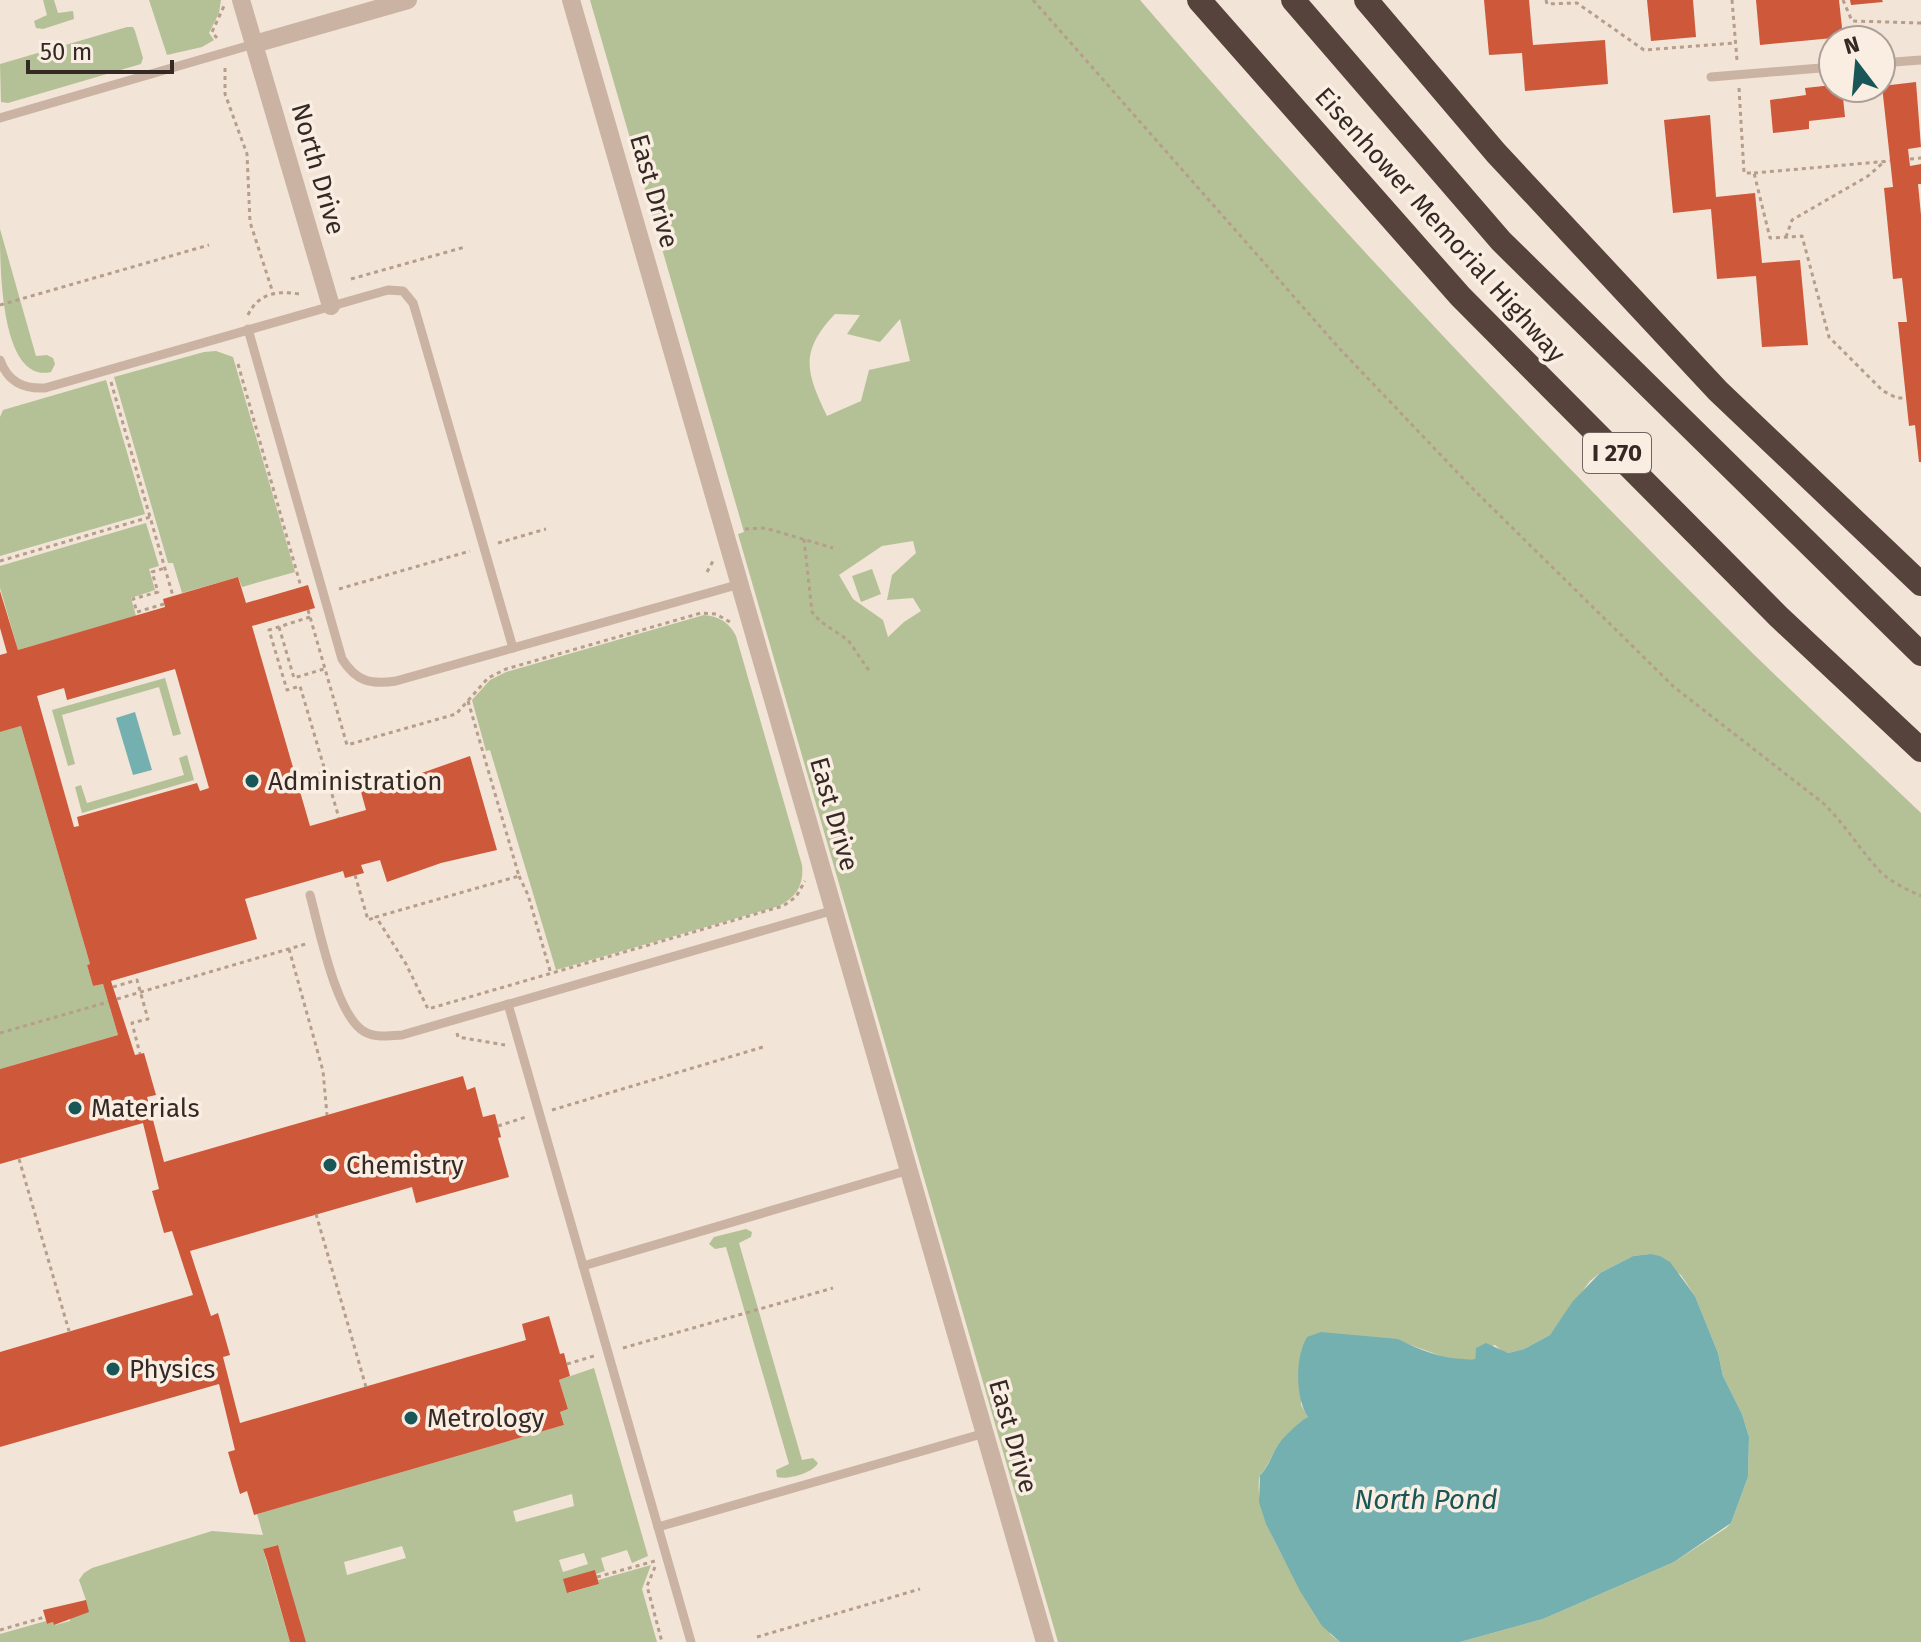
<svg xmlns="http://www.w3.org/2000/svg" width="1921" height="1642" viewBox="0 0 1921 1642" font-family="'Fira Sans',sans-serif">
	<rect width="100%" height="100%" fill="#f2e4d6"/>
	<g fill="#b4c196" fill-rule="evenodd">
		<path d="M43,0H54L58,13L73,11L74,19L43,29L36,28L34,21L47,15Z"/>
		<path d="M149,0H221L219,13L209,33L214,40L202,47L167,55Z"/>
		<path d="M590,0H1140C1326,216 1522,423 1724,625C1788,689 1855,750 1921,813V1642H1460L1543,1619L1674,1562L1726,1528L1731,1523L1748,1477L1749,1437L1742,1414L1723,1376L1718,1353L1695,1296L1681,1275L1650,1254L1633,1256L1600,1273L1590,1281L1550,1335L1524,1349L1508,1353L1503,1352L1495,1345L1476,1351L1475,1359L1457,1360L1441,1356L1405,1343L1301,1351V1405L1308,1417C1301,1421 1282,1438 1278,1445C1271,1456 1269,1465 1260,1475C1249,1518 1308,1597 1331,1635L1340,1642H1058L738,534L744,532ZM835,314L860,315L847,334L880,342L900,319L910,361L869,370L861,401L827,416C806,372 799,352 835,314ZM913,541L916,553L892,575L887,600L913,598L921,611L904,622L888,637L883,620L853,599L839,575L882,546Z"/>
		<path d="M127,27H133L135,31L143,58L141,64L8,103L1,102L0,64Z"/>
		<path d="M0,229L36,356L47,355L53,358L55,364L51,372C0,384 0,265 0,229Z"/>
		<path d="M216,351L233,357L295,572L242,587L238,577L182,593L173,563H168L114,377L204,352Z"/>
		<path d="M106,380L145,514L0,556V417L3,410Z"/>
		<path d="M146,523L159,566L149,569L155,590L131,598L136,616L18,650L0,588V566Z"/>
		<path d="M872,569L881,594L861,602L852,576Z"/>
		<path d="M704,615C719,616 730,623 736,636L802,865C804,884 797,897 779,906L556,970L490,750L486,751L472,700L490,680L506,672Z"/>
		<path d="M165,678L181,734L173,736L159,687L62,715L75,764L68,766L52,710Z"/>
		<path d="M21,726L90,964L87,965L93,986L103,984L118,1035L0,1069V732Z"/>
		<path d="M187,755L194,780L82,813L75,787L81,785L87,803L184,775L179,758Z"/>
		<path d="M746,1229L752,1232L751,1237L739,1243L802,1460L813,1458L818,1463C813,1473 788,1480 777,1477L776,1470L789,1464L726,1247L715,1249L709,1244L714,1237Z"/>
		<path d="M594,1368L648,1556L632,1563L627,1550L601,1558L605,1571L596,1574L595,1570L568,1593L599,1584L598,1580L651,1565L642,1589L657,1642H306L277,1545L263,1549L290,1642H0V1634L46,1621L47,1624L53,1622L55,1625L70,1621V1617L86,1600L79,1580L84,1573L92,1568L212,1531L263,1535L257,1514L564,1425L560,1412L568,1409L559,1380ZM572,1494L574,1506L516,1522L513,1511ZM402,1546L406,1558L347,1575L344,1562ZM584,1553L588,1564L563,1572L559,1560Z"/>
	</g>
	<g fill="#74b0b0">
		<path d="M135,712L152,770L133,775L116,718Z"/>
		<path d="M1650,1254L1660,1256L1670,1262L1695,1296L1718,1353L1723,1376L1742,1414L1749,1437L1748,1477L1731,1523L1674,1562L1543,1619L1460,1642H1340L1322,1626L1300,1591L1266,1524L1259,1502L1260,1475C1269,1466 1271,1456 1278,1445C1282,1438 1301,1420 1308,1417C1295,1398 1295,1357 1307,1337L1321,1332L1398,1339C1421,1351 1448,1361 1475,1359L1476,1348L1486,1343L1508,1353L1524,1349L1550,1335L1573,1301L1600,1273L1633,1256Z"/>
	</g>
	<g fill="#cd583a" fill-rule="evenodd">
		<path d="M1484,0H1529L1533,45L1605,40L1608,84L1525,91L1522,53L1489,55Z"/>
		<path d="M1647,0H1693L1696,37L1651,41Z"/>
		<path d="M1756,0H1839L1843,37L1760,45Z"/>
		<path d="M1850,0H1882L1883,2L1851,5Z"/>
		<path d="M1916,82L1921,147L1908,149L1910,166L1921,164V184H1918L1921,215V462H1919L1915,425L1909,426L1898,322H1907L1902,278L1893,279L1884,188L1893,187L1882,86Z"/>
		<path d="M1833,85V88H1842L1845,117L1809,121V129L1773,133L1770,100L1806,95L1805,88Z"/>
		<path d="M1710,115L1716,197L1755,193L1762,263L1800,260L1808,345L1762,347L1756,276L1717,279L1711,209L1673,213L1664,120Z"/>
		<path d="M238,577L246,603L308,585L315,608L252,626L310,826L366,810L360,788L416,775L470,756L497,850L441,863L387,882L380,860L361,865L364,873L345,878L343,871L245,899L257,939L111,981L135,1055L144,1053L156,1095L147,1097L164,1162L463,1076L467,1090L475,1087L483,1117L495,1114L501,1137L498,1138L509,1177L416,1203L412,1187L190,1251L211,1316L218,1313L230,1355L223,1357L240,1423L526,1340L522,1324L549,1316L560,1354L564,1353L570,1376L559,1380L568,1409L560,1412L564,1425L254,1515L247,1491L240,1494L228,1452L235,1450L219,1384L0,1447V1352L193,1295L172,1231L164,1233L152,1191L159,1189L143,1123L0,1164V1069L118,1035L103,984L93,986L87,965L90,964L21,726L0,732V655L7,653L0,628V591L18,650L165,607L163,599ZM175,669L209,788L200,791L197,783L77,817L79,826L74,827L37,696L64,688L67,700Z"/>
		<path d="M278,1545L282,1560L306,1642H290L267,1561L263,1549Z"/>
		<path d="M595,1570L599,1584L567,1593L563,1579Z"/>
		<path d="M86,1600L89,1612L54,1625L53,1622L47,1624L43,1610Z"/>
	</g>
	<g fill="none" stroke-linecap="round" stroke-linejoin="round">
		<g stroke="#b69d8c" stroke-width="3" stroke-dasharray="4 4" stroke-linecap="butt">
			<path d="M1033,0L1339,348L1475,491L1674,687L1823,803C1844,823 1858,847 1877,868C1888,881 1906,889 1921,896"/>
			<path d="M1546,0L1547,4L1577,3L1644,50L1735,43"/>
			<path d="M1732,0L1737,60"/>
			<path d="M1843,0L1852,21L1921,23"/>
			<path d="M217,38L212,32L224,6"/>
			<path d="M225,68V94L247,154L250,222L273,293"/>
			<path d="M1739,88L1744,173H1754L1770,238L1802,236L1829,337L1883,391L1897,398H1906"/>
			<path d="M1910,159L1921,158"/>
			<path d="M1754,173L1890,161"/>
			<path d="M1786,237L1792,220L1868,176L1885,161"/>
			<path d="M351,279L465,247"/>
			<path d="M0,305L209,245"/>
			<path d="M248,315C258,294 276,290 299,294"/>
			<path d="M238,364L301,587"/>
			<path d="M111,382L150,517"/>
			<path d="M745,529L765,528L833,548"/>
			<path d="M804,539L812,612L820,621L848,640L870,672"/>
			<path d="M498,543L546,529"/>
			<path d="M0,561L150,517L173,596"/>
			<path d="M707,572L713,561"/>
			<path d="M339,589L470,551"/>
			<path d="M164,604L137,612L133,599L158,592L152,572L165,568"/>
			<path d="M308,610L347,745L456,714L488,678L506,669L701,613L716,614L730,622"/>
			<path d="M310,617L269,630L287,690L300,686L339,818"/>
			<path d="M279,627L294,678L324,669"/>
			<path d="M468,701L519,876L376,917L406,964L428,1009L783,906L796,897L805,881"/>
			<path d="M296,780L325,771"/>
			<path d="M355,875L368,920L376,917"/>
			<path d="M519,876L528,895L551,974"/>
			<path d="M289,949L323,1071L327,1115"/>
			<path d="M113,987L137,980L148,1019L132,1023L140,1054"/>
			<path d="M117,999L309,943"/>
			<path d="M0,1033L108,1002"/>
			<path d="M457,1033L458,1037L505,1045"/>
			<path d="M552,1110L763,1047"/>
			<path d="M498,1126L526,1117"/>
			<path d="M19,1159L69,1331"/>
			<path d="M316,1214L366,1387"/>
			<path d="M623,1348L833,1288"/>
			<path d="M567,1364L594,1356"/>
			<path d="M655,1567L647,1586L662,1642"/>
			<path d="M597,1577L655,1561"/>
			<path d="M0,1630L45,1617"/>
			<path d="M757,1637L920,1589"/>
		</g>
		<g stroke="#cab3a2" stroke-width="9">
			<path d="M1881,63L1921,60"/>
			<path d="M1711,77L1833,67"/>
			<path d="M0,118L254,44"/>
			<path d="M248,329L342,659C356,681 370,685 396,681L740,584"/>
			<path d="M0,360C8,382 23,389 45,388L388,290L403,291L413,303L419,323L513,648"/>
			<path d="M310,895C319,927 336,1017 365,1032C376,1038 390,1036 402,1035L834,910"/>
			<path d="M508,1004L691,1642"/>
			<path d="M583,1266L909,1170"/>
			<path d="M658,1527L985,1433"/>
		</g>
		<g stroke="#cab3a2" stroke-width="18">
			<path d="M241,0L331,306"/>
			<path d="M571,0L1045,1642"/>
			<path d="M254,44L408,0"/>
		</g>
		<g stroke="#56433b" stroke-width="24">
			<path d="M1199,0L1460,296L1779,617L1921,750"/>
			<path d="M1293,0L1501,241L1921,654"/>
			<path d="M1366,0L1496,153L1718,391L1921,584"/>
		</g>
	</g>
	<g fill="#195658" stroke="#faeee3" stroke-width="3">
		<circle cx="252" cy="781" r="8"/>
		<circle cx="75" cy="1108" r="8"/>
		<circle cx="330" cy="1165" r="8"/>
		<circle cx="113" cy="1369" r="8"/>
		<circle cx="411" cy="1418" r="8"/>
	</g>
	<g text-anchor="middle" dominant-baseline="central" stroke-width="7" stroke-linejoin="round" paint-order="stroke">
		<rect fill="#faeee3" stroke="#6f645e" stroke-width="2" x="1583" y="433" width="68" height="40" rx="6"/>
		<g font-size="24" font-weight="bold" fill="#342925">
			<text x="1617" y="453">I 270</text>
		</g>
		<g font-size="26" fill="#342925" stroke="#faeee3">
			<text transform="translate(318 169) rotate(74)">North Drive</text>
			<text transform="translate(654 191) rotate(74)">East Drive</text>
			<text transform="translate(1440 225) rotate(48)">Eisenhower Memorial Highway</text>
			<text transform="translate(834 814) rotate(74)">East Drive</text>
			<text transform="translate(1013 1436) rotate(74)">East Drive</text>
		</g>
		<g font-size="26" fill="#342925" stroke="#faeee3" text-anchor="start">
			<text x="268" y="781">Administration</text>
			<text x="91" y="1108">Materials</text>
			<text x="346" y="1165">Chemistry</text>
			<text x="129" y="1369">Physics</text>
			<text x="427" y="1418">Metrology</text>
		</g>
		<g font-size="28" font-style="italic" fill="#195658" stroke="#faeee3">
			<text x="1426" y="1499">North Pond</text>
		</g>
	</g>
	<g transform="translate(1857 64) rotate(344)"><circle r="38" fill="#faeee3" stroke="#ab9f97" stroke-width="2"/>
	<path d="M0-6L14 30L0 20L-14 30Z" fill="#195658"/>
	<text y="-12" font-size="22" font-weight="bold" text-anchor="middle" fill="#342925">N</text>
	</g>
	<path d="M28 60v12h144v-12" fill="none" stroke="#342925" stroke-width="4"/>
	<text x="40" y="60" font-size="24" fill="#342925" stroke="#faeee3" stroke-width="6" paint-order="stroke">50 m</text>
</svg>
